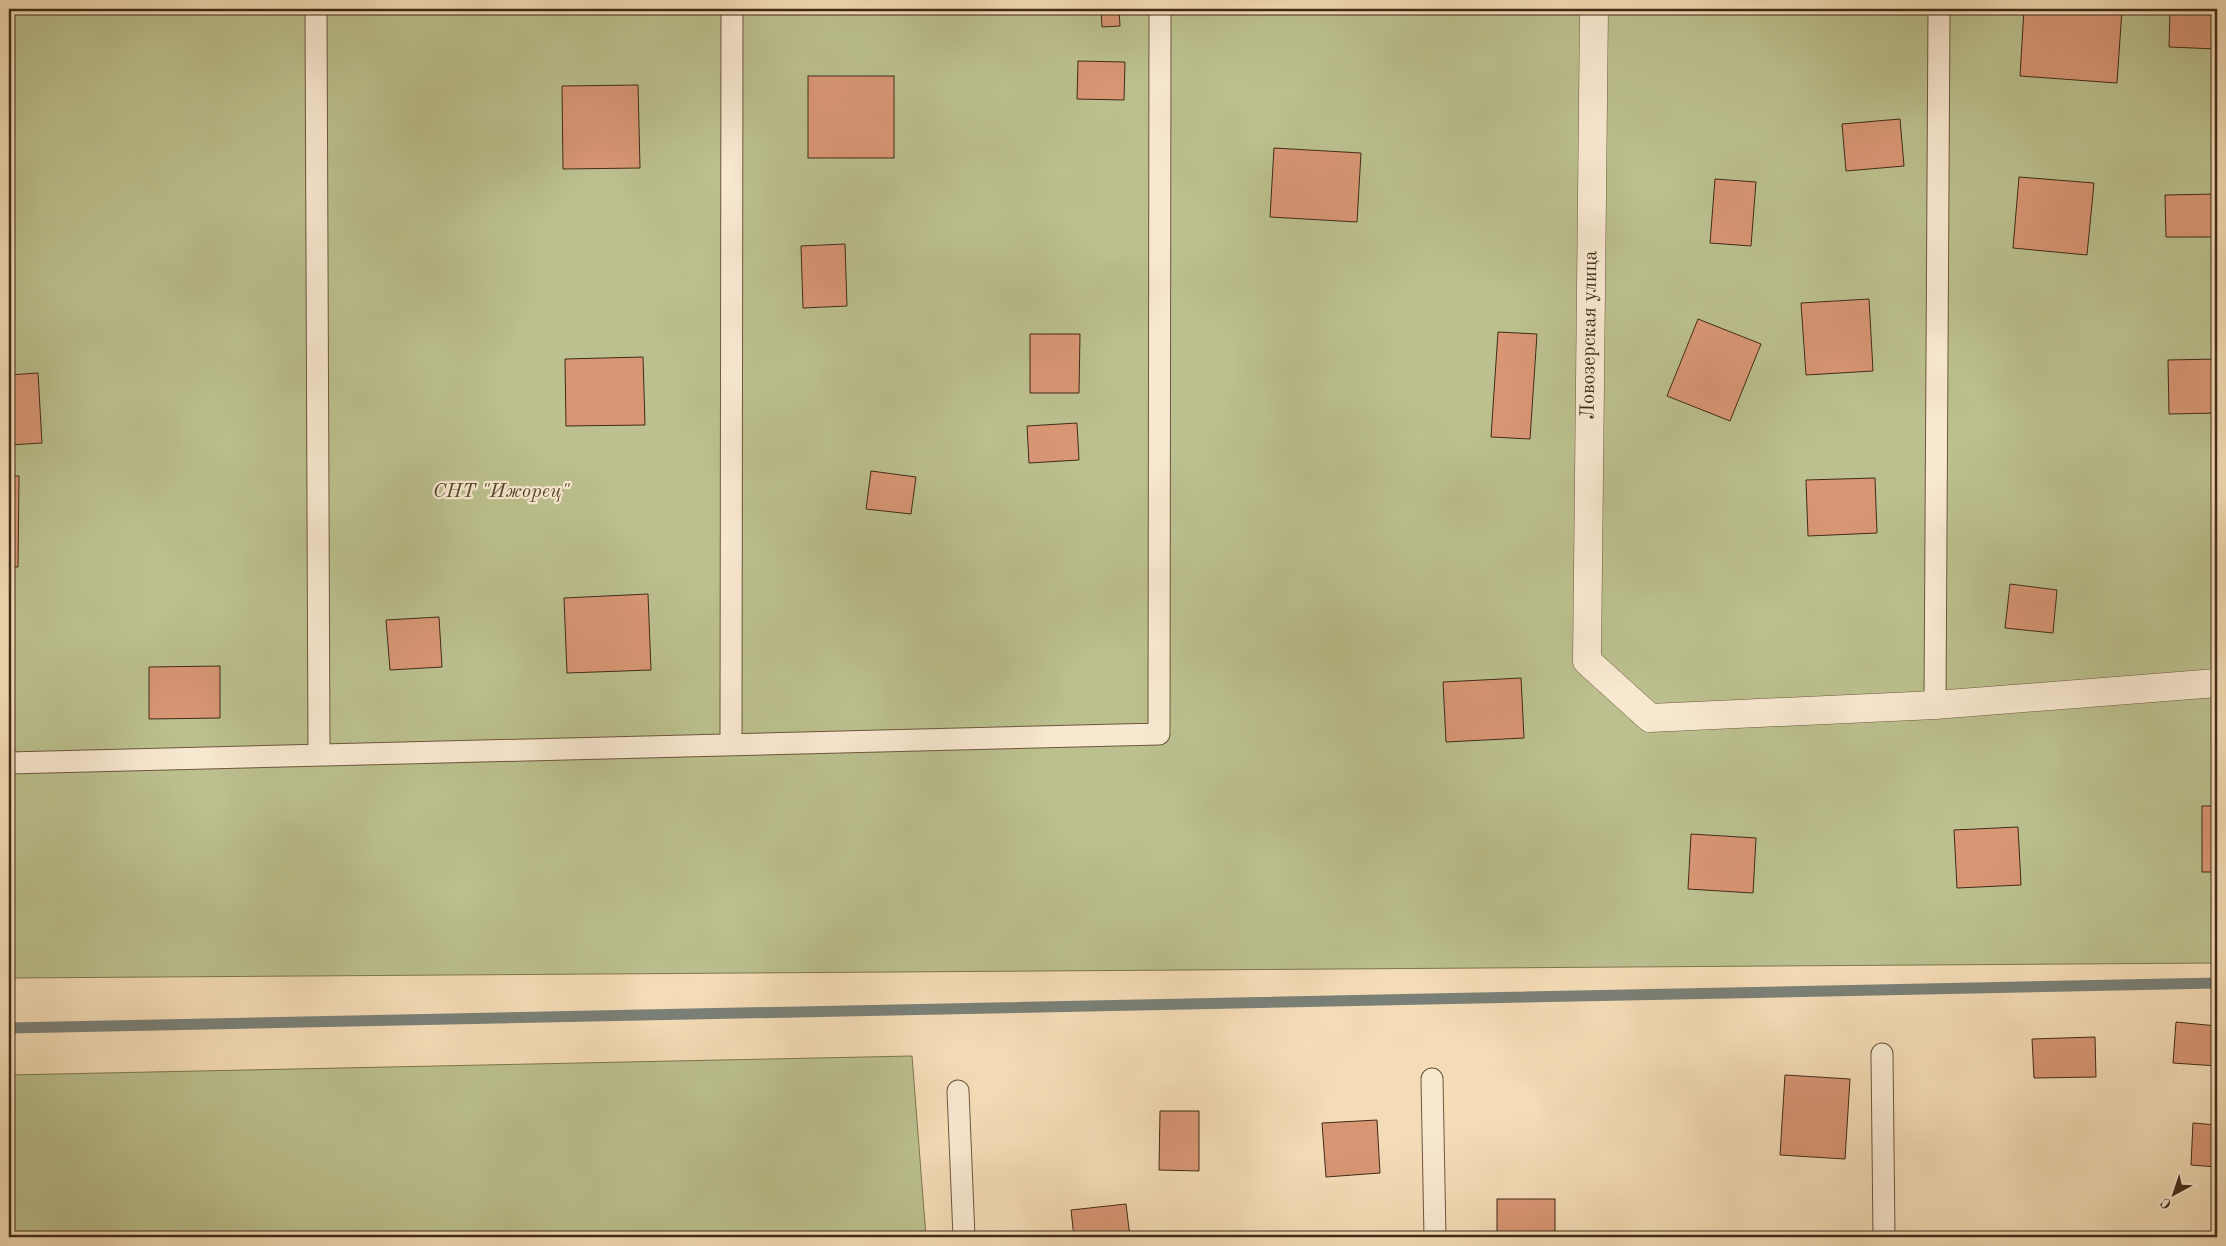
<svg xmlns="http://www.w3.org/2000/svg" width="2226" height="1246" viewBox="0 0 2226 1246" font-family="'Old Standard TT',serif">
	<rect width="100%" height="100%" fill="#f4dcb6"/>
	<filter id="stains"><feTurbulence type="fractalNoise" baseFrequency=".004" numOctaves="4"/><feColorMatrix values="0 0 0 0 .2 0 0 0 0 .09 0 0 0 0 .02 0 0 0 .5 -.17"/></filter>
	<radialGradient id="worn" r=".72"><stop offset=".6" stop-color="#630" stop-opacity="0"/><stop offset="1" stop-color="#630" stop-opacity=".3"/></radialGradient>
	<g fill="#bbc08e" stroke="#7e7652">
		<path d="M9,9H2217V963L9,978Z"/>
		<path d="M912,1056L926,1237H9V1075Z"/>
	</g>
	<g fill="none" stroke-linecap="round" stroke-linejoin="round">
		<path stroke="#7a8077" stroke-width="11" d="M9,1028L2217,983"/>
	</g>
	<g fill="#d89675" stroke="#412b16">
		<path d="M1101,9H1119L1120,26L1102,27Z"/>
		<path d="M2024,9H2122L2117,83L2020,76Z"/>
		<path d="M2170,9H2217V49L2169,47Z"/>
		<path d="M1078,61L1125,62L1124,100L1077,99Z"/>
		<rect x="808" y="76" width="86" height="82"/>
		<path d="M638,85L640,168L563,169L562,86Z"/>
		<path d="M1900,119L1904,166L1846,171L1842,124Z"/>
		<path d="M1274,148L1361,153L1357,222L1270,217Z"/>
		<path d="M2019,177L2094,183L2087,255L2013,248Z"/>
		<path d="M1715,179L1756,182L1751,246L1710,243Z"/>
		<path d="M2217,194V237H2166L2165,195Z"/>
		<path d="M845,244L847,306L803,308L801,246Z"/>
		<path d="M1869,299L1873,371L1806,375L1801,303Z"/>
		<path d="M1698,319L1761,344L1730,421L1667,396Z"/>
		<path d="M1498,332L1537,334L1530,439L1491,437Z"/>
		<path d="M1030,334H1080L1079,393H1030Z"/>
		<path d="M643,357L645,425L566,426L565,359Z"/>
		<path d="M2217,359V413L2169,414L2168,360Z"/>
		<path d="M38,373L42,443L9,445V375Z"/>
		<path d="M1077,423L1079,460L1029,463L1027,426Z"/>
		<path d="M871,471L916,477L911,514L866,509Z"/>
		<path d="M9,476H19L18,567H9Z"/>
		<path d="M1875,478L1877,533L1808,536L1806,480Z"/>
		<path d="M2010,584L2057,590L2053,633L2005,628Z"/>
		<path d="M648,594L651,670L567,673L564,598Z"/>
		<path d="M439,617L442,667L390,670L386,620Z"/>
		<path d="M220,666V718L149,719V667Z"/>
		<path d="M1521,678L1524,738L1446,742L1443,682Z"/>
		<rect x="2202" y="806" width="15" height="66"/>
		<path d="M2018,827L2021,885L1957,888L1954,830Z"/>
		<path d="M1691,834L1756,838L1753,893L1688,889Z"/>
		<path d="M2176,1022L2217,1026V1066L2173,1063Z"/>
		<path d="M2095,1037L2096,1077L2034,1078L2032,1039Z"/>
		<path d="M1785,1075L1850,1079L1845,1159L1780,1155Z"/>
		<path d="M1160,1111H1199V1171L1159,1170Z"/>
		<path d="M1377,1120L1380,1173L1326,1177L1322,1123Z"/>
		<path d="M2193,1123L2217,1125V1167L2191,1165Z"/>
		<rect x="1497" y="1199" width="58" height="38"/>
		<path d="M1126,1204L1130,1237H1074L1071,1210Z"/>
	</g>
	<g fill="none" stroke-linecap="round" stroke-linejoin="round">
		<defs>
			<g id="lane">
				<path d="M316,9L319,754"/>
				<path d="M1935,705L1939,9"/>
				<path d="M731,744L732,9"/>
				<path d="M9,763L1159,734L1160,9"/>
				<path d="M1882,1054L1884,1237"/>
				<path d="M1432,1079L1435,1237"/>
				<path d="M958,1091L964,1237"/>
			</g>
			<path id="street" d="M1594,9L1587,661L1650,718L1935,705L2217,683"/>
		</defs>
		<use href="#lane" stroke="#6e573e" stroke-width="23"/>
		<use href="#street" stroke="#6e573e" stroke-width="29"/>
		<use href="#lane" stroke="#f8e8d0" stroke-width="21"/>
		<use href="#street" stroke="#f8e8d0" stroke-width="28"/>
	</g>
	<g text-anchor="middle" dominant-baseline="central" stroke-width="4.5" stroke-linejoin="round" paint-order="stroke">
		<g font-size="20" fill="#412b16" stroke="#f8e8d0">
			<text transform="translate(1590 335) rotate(-89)">Ловозерская улица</text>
		</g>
		<g font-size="20" font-style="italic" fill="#59492e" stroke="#f8e8d0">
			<text x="501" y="492">СНТ "Ижорец"</text>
		</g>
	</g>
	<rect width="2226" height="1246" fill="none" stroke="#f4dcb6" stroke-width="30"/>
	<rect x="10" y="10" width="2206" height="1226" fill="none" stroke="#412b16" stroke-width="2.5"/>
	<rect x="15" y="15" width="2196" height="1216" fill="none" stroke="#412b16"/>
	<g transform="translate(2174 1194) rotate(220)" stroke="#f8e8d0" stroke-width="4" paint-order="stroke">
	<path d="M0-4L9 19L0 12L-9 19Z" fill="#412b16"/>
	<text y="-8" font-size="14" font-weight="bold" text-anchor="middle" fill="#412b16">С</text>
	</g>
	<rect width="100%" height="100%" filter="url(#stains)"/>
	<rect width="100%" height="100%" fill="url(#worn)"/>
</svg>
